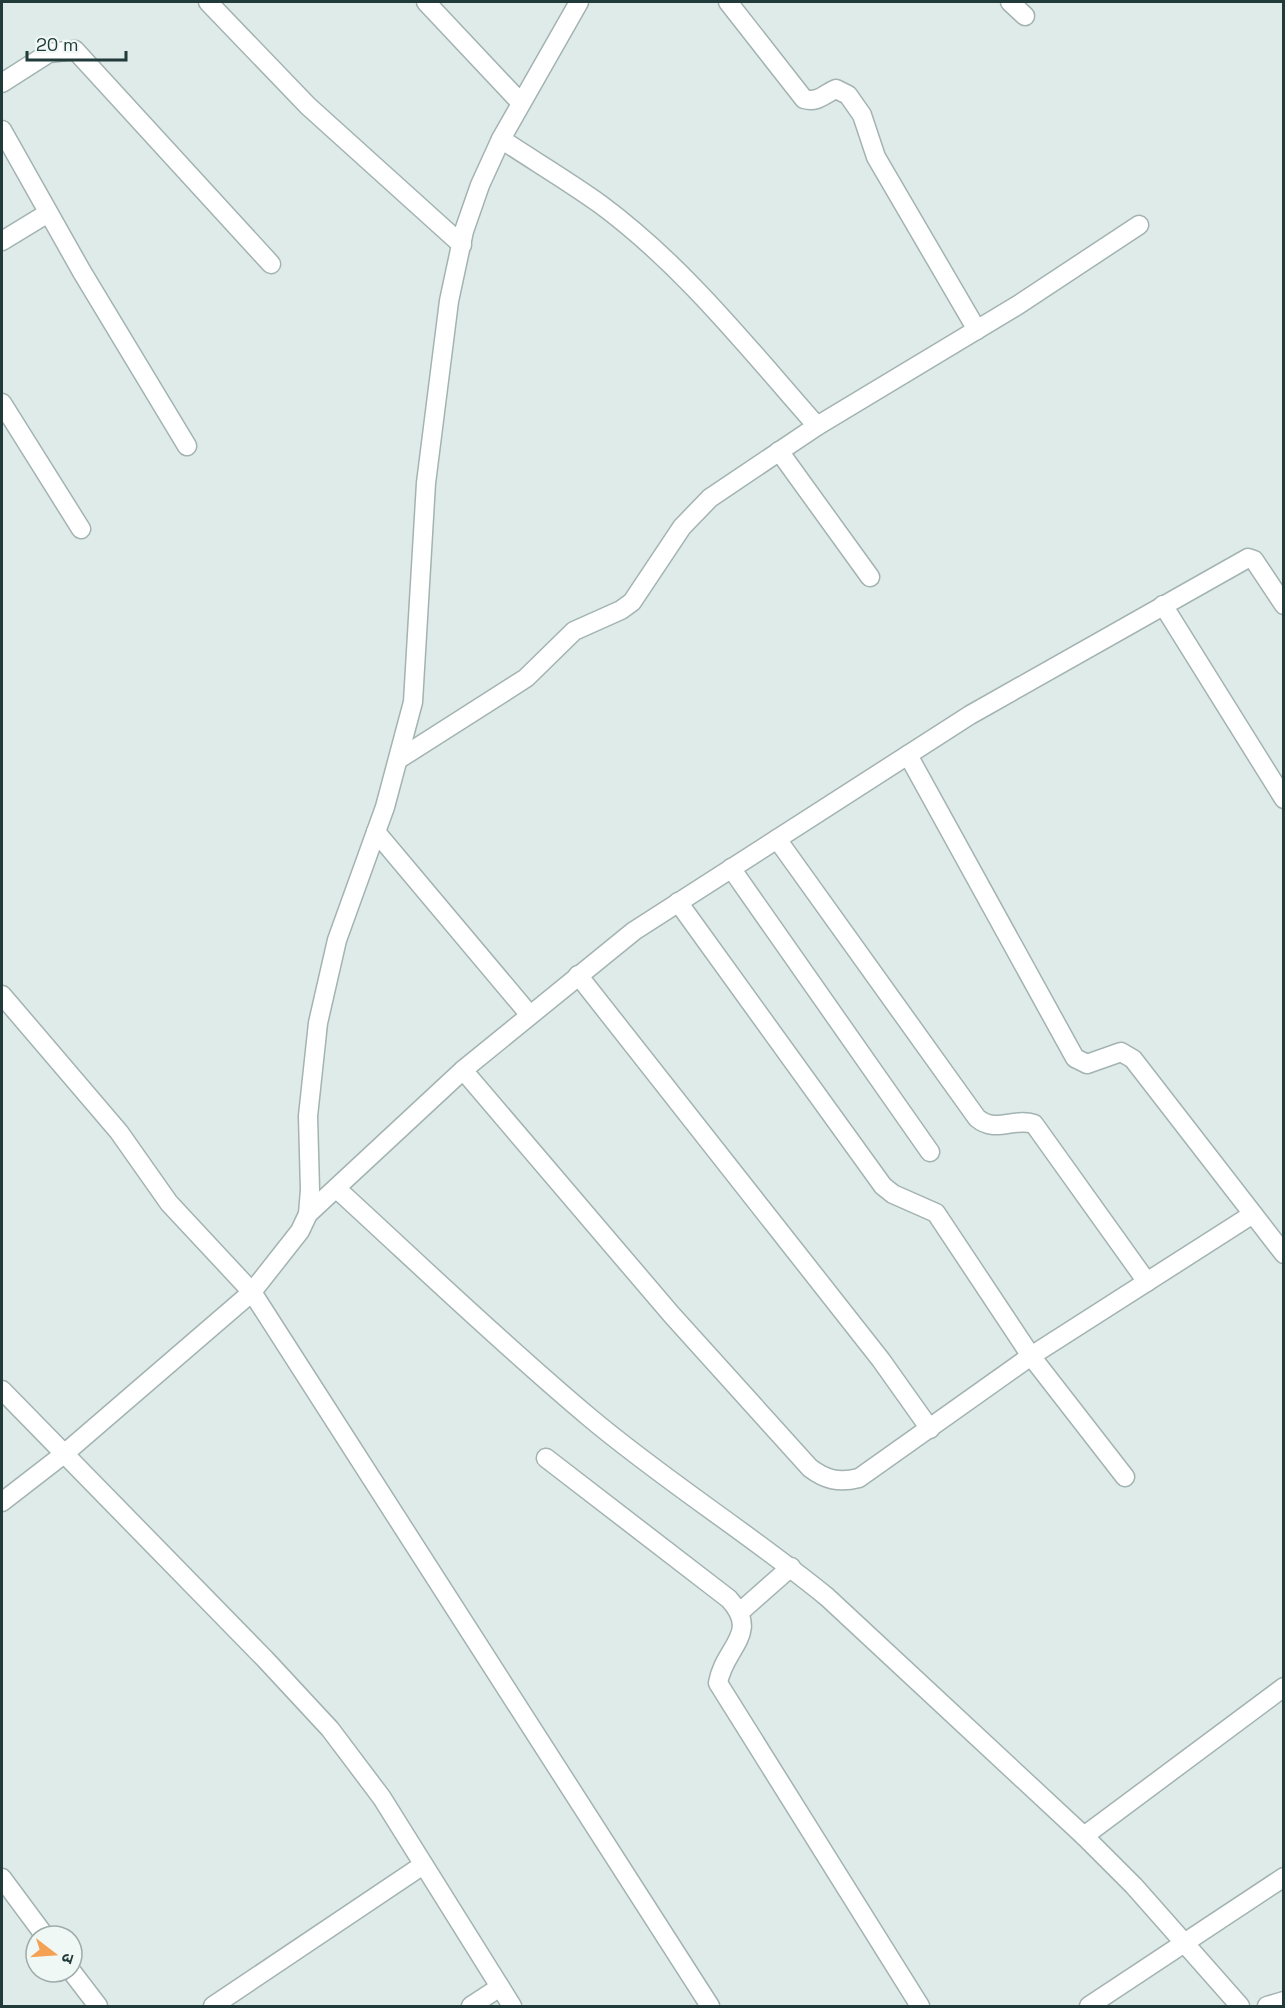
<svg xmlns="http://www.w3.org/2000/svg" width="1285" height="2008" viewBox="0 0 1285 2008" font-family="'Space Grotesk','Noto Sans Devanagari',sans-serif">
	<rect width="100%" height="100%" fill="#dfebe9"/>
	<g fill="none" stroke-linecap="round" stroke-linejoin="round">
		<defs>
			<g id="minor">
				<path d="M208,2L308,106L462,245"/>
				<path d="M426,2L521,103"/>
				<path d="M728,2L804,99C818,103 824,94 836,89L848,95L862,115L876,157L977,330"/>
				<path d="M1010,2L1025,16"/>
				<path d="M2,83L49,53L75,50L271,264"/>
				<path d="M2,130L82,272L187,446"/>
				<path d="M501,139C534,161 568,181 600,204C684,266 749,349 817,426"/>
				<path d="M2,241L48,213"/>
				<path d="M2,403L81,529"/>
				<path d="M779,451L870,577"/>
				<path d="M1163,605L1284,799"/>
				<path d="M908,755L1075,1058L1087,1064L1121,1052L1133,1059L1284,1254"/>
				<path d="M399,759L526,678L574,631L621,610L632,602L682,527L710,498L817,426L1018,305L1139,225"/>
				<path d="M376,832L529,1014"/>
				<path d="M777,839L977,1118C996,1134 1014,1117 1034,1124L1147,1282"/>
				<path d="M731,868L930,1152"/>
				<path d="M678,902L883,1186L893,1194L936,1213L1031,1356L1125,1477"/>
				<path d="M578,975L881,1360L930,1429"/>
				<path d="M2,995L119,1132L169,1203L252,1292L710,2006"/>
				<path d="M463,1070L671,1314L810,1468C826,1480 839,1483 859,1478L1031,1356L1253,1214"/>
				<path d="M337,1189C420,1265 502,1344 589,1417C665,1481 750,1534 827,1597L1084,1836L1134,1886L1240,2006"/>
				<path d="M308,1214L463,1070L634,931L970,715L1248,558L1254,560L1284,605"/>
				<path d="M546,1458L729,1599C761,1634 724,1647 718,1683L920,2006"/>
				<path d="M740,1612L791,1567"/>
				<path d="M1084,1836L1284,1687"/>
				<path d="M2,1878L45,1936"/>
				<path d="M72,1972L98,2006"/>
				<path d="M213,2006L423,1865"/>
				<path d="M471,2006L500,1987"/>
				<path d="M1089,2006L1284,1877"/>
				<path d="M1267,2006L1284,2001"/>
			</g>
			<g id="tertiary">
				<path d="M2,1390L265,1659L330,1729L382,1798L512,2006"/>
				<path d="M2,1502L64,1454L252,1292L300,1231L308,1214L310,1190L308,1116L318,1023L337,940L385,807L413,702L426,483L449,301L464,231L480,185L501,139L579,2"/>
			</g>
		</defs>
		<use href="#minor" stroke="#a2b3b1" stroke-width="21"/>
		<use href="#tertiary" stroke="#a2b3b1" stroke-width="21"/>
		<use href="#minor" stroke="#fff" stroke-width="18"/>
		<use href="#tertiary" stroke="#fff" stroke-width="18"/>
	</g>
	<rect width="1285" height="2008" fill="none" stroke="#203b3a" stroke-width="6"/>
	<g transform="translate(54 1954) rotate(107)"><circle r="28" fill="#f0f8f5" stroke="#9dacaa" stroke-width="1.5"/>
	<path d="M0-4.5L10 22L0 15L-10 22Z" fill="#f4a154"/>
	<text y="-9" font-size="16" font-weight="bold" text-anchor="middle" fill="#203b3a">उ</text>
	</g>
	<path d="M27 51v9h99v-9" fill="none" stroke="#203b3a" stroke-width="3"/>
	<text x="36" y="51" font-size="18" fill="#203b3a" stroke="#f0f8f5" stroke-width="4.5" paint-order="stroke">20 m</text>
</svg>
